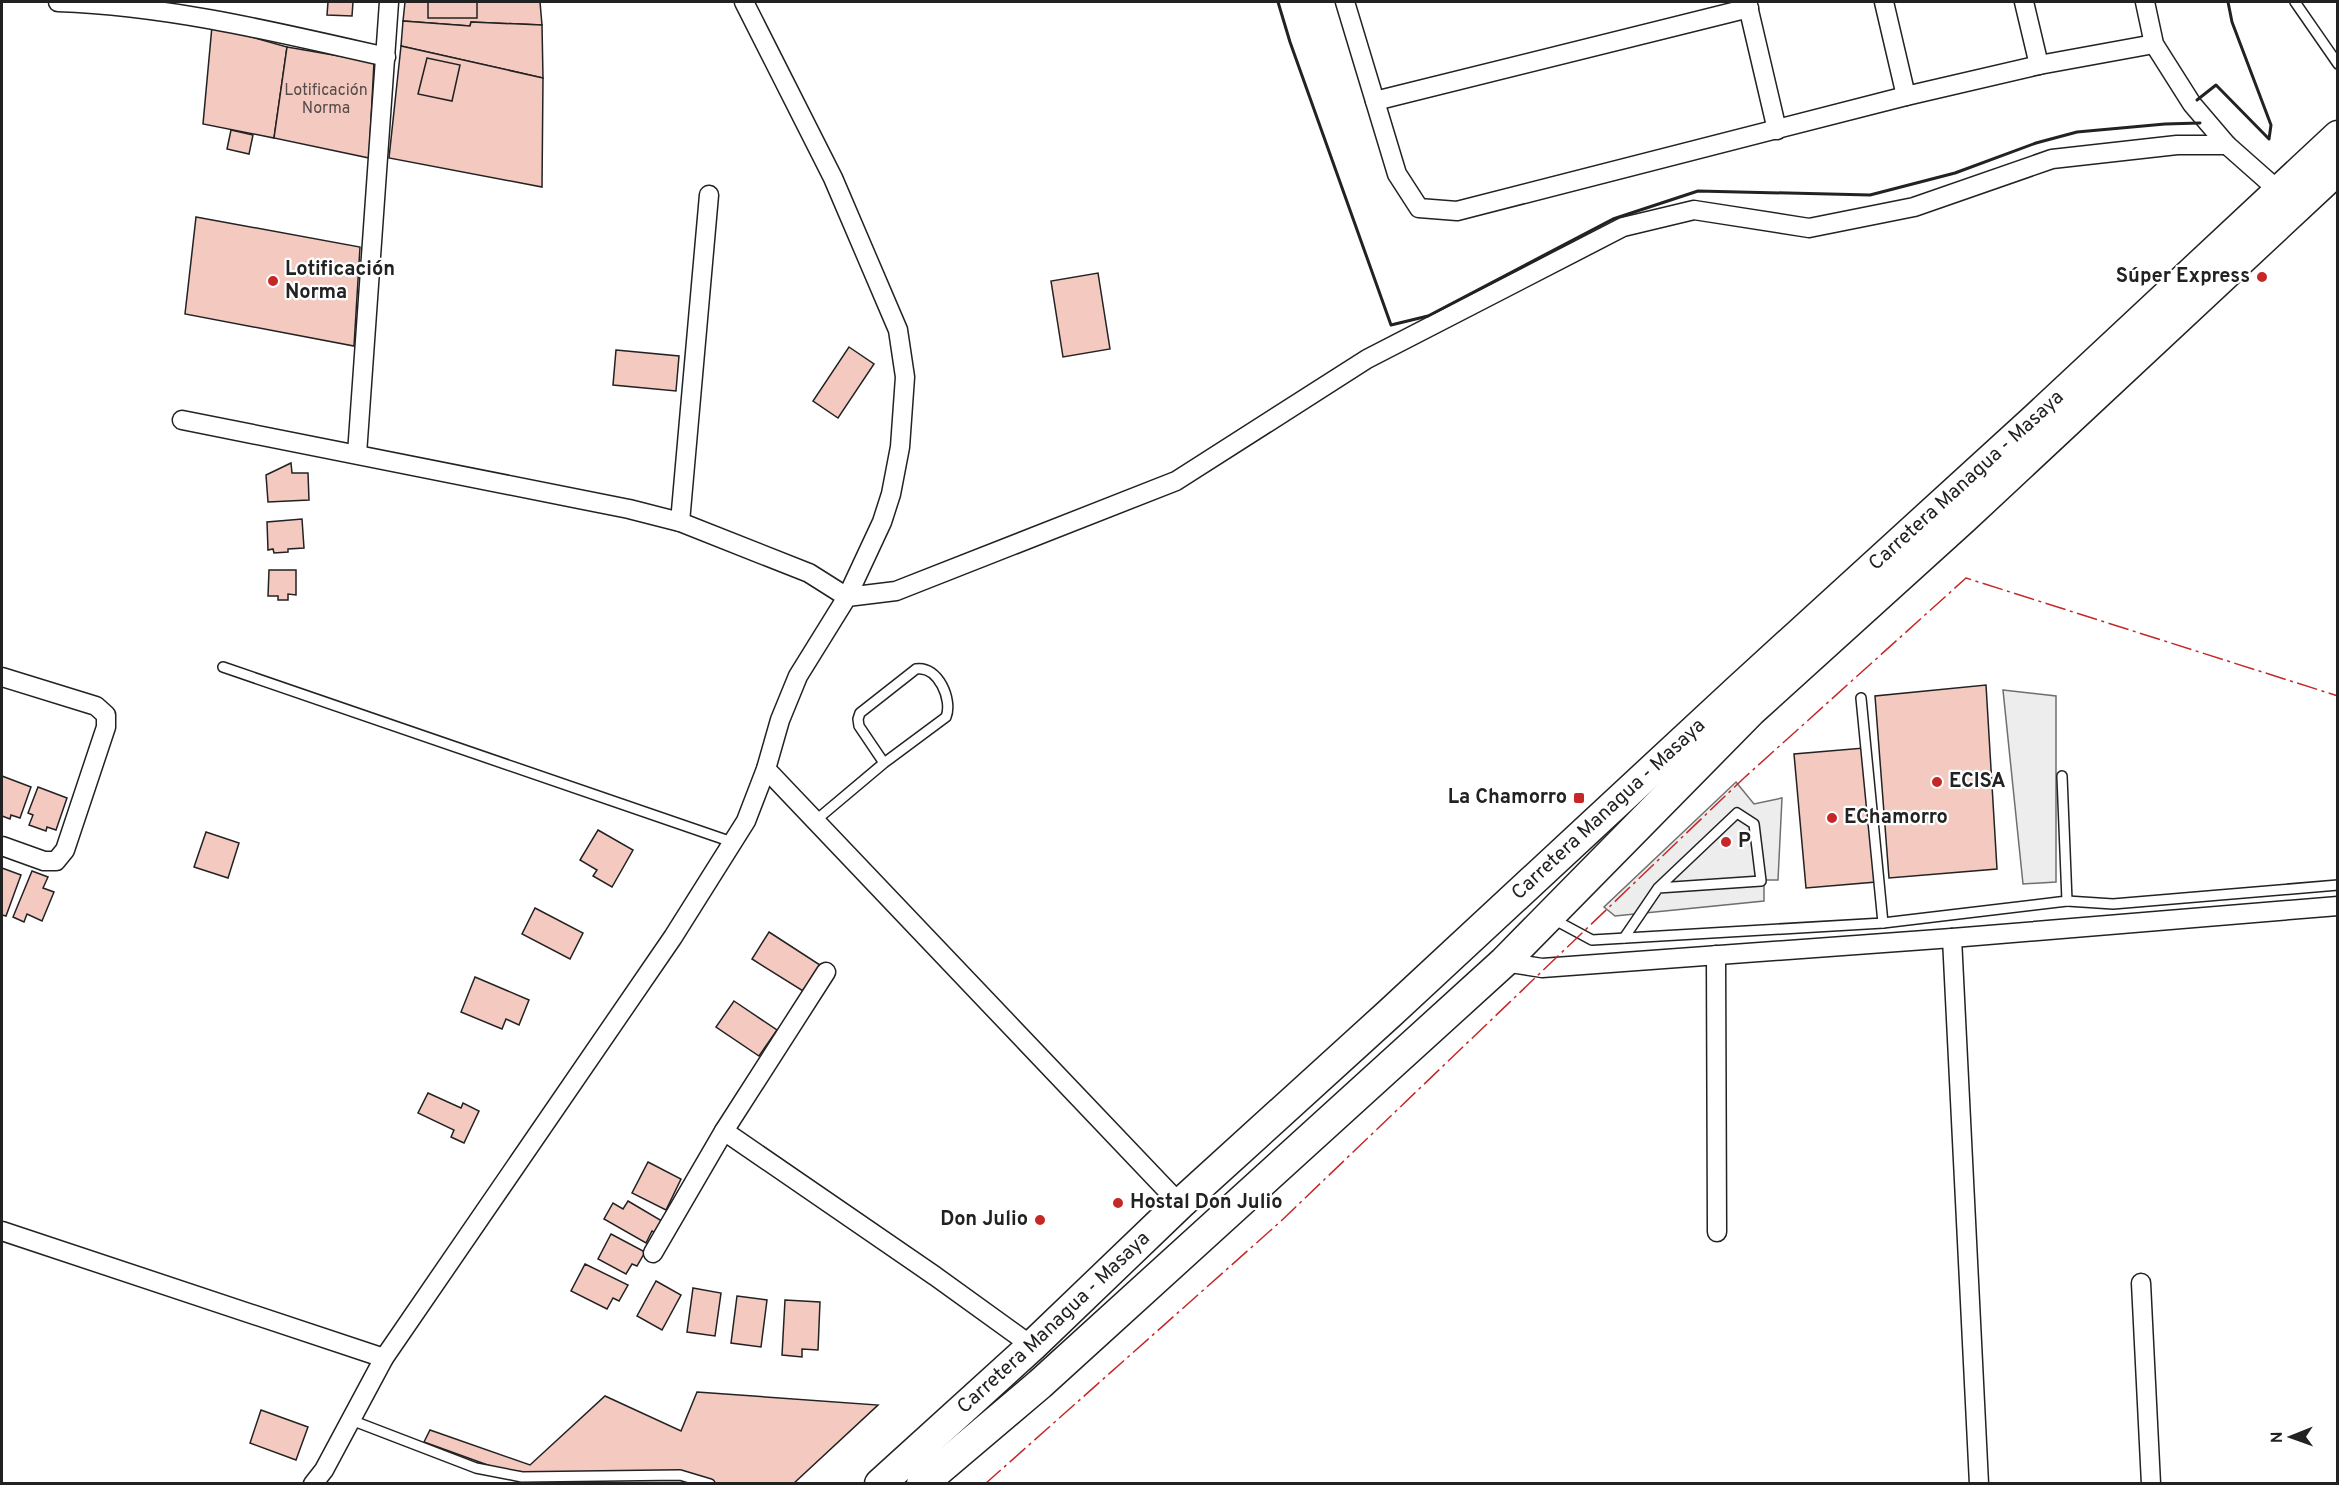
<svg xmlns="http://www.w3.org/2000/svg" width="2339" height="1485" viewBox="0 0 2339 1485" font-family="Overpass,sans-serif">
	<rect width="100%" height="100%" fill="#fff"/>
	<g fill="#ededed" stroke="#6f6f6f" stroke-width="1.5">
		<path d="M2003,690L2056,696V882L2023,884Z"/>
		<path d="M1736,782L1754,804L1782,798L1778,880H1764V901L1615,916L1604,907Z"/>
	</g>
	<g fill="#f3c9c0" stroke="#222" stroke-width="1.5">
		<path d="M328,2H353L352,16L327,15Z"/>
		<path d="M405,2H540L542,25L471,22L470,26L403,21Z"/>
		<rect x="428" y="2" width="49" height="16"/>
		<path d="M403,21L470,26L471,22L542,25L543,78L401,46Z"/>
		<path d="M212,26L287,47L274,138L203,124Z"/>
		<path d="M401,46L543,78L542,187L389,158Z"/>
		<path d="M287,47L374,62L369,158L274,138Z"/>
		<path d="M427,58L460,65L452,101L418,94Z"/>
		<path d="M231,130L253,135L249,154L227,149Z"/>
		<path d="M196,217L360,247L354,346L185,314Z"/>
		<path d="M1098,273L1110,349L1063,357L1051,281Z"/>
		<path d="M849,347L874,364L838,418L813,401Z"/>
		<path d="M616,350L679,356L676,391L613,385Z"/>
		<path d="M291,463L292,473H308L309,500L268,502L266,475Z"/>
		<path d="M302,519L304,548L288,549V552L274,553L273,549L268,550L267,522Z"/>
		<path d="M269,570H296V595L288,594V600H278V596H268Z"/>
		<path d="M1986,685L1997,869L1889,878L1875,696Z"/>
		<path d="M1864,748L1876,882L1806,888L1794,754Z"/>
		<path d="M2,776L31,787L20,818L11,815L10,819L2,816Z"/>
		<path d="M38,787L67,798L56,830L47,827L46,831L29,825L33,815L28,813Z"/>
		<path d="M598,830L633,850L612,887L593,876L597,870L580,860Z"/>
		<path d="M206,832L239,843L228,878L194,867Z"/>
		<path d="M2,868L21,875L6,916L2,915Z"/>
		<path d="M32,871L48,877L43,888L54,892L42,921L27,914L24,922L13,917Z"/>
		<path d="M535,908L583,933L570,959L522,934Z"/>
		<path d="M769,932L820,965L803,991L752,959Z"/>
		<path d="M475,977L529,1000L519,1025L506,1019L502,1029L461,1012Z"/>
		<path d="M734,1001L777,1030L759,1056L716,1027Z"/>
		<path d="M428,1093L461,1108L463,1103L479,1111L464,1143L451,1137L454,1130L418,1113Z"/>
		<path d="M648,1162L681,1179L666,1210L632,1193Z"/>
		<path d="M628,1201L667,1224L661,1236L652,1231L646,1243L604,1219L613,1203L623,1209Z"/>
		<path d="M611,1234L645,1252L637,1266L632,1264L626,1274L598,1259Z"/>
		<path d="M585,1264L628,1285L619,1301L613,1298L607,1309L571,1291Z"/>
		<path d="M656,1281L681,1295L662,1330L637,1316Z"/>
		<path d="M693,1288L721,1293L715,1336L687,1332Z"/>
		<path d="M737,1296L767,1300L761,1347L731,1343Z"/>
		<path d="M785,1300L820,1302L818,1350L802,1349V1357L782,1355Z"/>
		<path d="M697,1392L878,1405L793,1484H540L424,1442L430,1430L530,1465L605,1396L681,1431Z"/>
		<path d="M261,1410L308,1427L296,1460L250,1443Z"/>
	</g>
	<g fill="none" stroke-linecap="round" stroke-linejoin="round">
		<defs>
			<g id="service">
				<path d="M2295,2L2338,64"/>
				<path d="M223,667L732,842"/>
				<path d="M815,821L884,763L946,717C953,700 938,665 916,669L860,713L858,719L859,726L884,763"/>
				<path d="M2067,901L2113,904L2338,885"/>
				<path d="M1553,919L1592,940L1883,923L1861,698"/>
				<path d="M1883,923L2067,901L2062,776"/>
				<path d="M1624,938L1658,888L1737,813L1754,824L1761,881L1658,888"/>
				<path d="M351,1420L476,1468L522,1477L680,1475L710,1484"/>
			</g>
			<g id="minor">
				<path d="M58,2C170,6 276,32 386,57"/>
				<path d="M1345,2L1397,174L1419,208L1457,211L1906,96L2039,65L2154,44"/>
				<path d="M1747,2L1777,130"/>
				<path d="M1884,2L1906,96"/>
				<path d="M2024,2L2039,65"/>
				<path d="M2145,2L2154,44L2192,104L2227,145L2279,191"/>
				<path d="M1375,101L1749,8"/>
				<path d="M182,420L629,509L680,522L809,573L847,597L882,522L891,494L900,447L905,377L898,330L833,178L744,2"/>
				<path d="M357,454L389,2"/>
				<path d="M680,522L709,195"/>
				<path d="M2,677L96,706L106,715V727L65,850L56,861H44L2,846"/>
				<path d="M766,769L1180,1204"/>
				<path d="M1952,938L1979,1484"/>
				<path d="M1716,955L1717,1232"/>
				<path d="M1504,962L1542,968L1952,938L2338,906"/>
				<path d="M826,972L724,1131L935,1276L1032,1346"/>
				<path d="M2,1231L384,1358"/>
				<path d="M653,1253L724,1131"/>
				<path d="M2141,1283L2151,1484"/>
				<path d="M313,1484L324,1470L384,1358L673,937L746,821L766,769L780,720L798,676L847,597L896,591L1176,481L1367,359L1623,227L1694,210L1809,228L1914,207L2052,159L2177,145H2227"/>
			</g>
			<g id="trunk">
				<path id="s1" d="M880,1484L1032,1346L1180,1204L1389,1014L1738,690L2035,419L2338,136"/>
				<path d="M922,1484L1040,1384L1504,962L1751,711L1963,519L2338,169"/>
			</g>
		</defs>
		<use href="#service" stroke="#222" stroke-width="12"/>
		<use href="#minor" stroke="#222" stroke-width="21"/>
		<use href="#trunk" stroke="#222" stroke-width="33"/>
		<use href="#service" stroke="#fff" stroke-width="9"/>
		<use href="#minor" stroke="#fff" stroke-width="18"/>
		<use href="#trunk" stroke="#fff" stroke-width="30"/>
		<g stroke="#222" stroke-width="3">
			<path d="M1278,2L1290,42L1391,325L1428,316L1613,219L1698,191L1870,195L1955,173L2036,143L2077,132L2165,124L2200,123"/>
			<path d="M2197,100L2216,85L2269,139L2271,125L2232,22L2228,2"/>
		</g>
		<path stroke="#c62828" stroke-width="1.5" stroke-dasharray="21 4.5 3 4.5" stroke-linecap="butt" d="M985,1484L1280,1222L1744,778L1966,578L2338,696"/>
	</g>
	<g fill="#c62828" stroke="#fff" stroke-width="2">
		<circle cx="2262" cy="277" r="6"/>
		<circle cx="273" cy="281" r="6"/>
		<circle cx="1937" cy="782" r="6"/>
		<rect x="1573" y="792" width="12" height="12" rx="3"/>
		<circle cx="1832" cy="818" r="6"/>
		<circle cx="1726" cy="842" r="6"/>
		<circle cx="1118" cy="1203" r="6"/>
		<circle cx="1040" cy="1220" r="6"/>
	</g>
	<g text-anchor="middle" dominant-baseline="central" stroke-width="4.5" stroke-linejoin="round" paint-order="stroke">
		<g font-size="16" fill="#564c4a">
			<text x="326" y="91">Lotificación<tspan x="326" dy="18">Norma</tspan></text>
		</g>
		<g font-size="20" font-weight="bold" fill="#222" stroke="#fff" text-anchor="start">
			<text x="285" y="270">Lotificación<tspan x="285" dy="23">Norma</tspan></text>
			<text x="2250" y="277" text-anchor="end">Súper Express</text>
			<text x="1949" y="782">ECISA</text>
			<text x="1567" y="798" text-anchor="end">La Chamorro</text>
			<text x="1844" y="818">EChamorro</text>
			<text x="1738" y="842">P</text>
			<text x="1130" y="1203">Hostal Don Julio</text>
			<text x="1028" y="1220" text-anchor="end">Don Julio</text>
		</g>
		<g font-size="20" fill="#222" stroke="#fff">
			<text stroke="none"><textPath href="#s1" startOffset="1479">Carretera Managua - Masaya</textPath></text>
			<text stroke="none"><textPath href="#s1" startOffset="993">Carretera Managua - Masaya</textPath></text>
			<text stroke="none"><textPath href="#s1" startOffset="237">Carretera Managua - Masaya</textPath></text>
		</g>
	</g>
	<rect width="2339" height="1485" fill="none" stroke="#222222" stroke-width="6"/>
	<g transform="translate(2291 1437) rotate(269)" stroke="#ffffff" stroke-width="4.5" paint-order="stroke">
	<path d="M0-4.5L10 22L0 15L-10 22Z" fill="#222222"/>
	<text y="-9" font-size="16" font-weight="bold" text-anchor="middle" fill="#222222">N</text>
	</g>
</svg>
